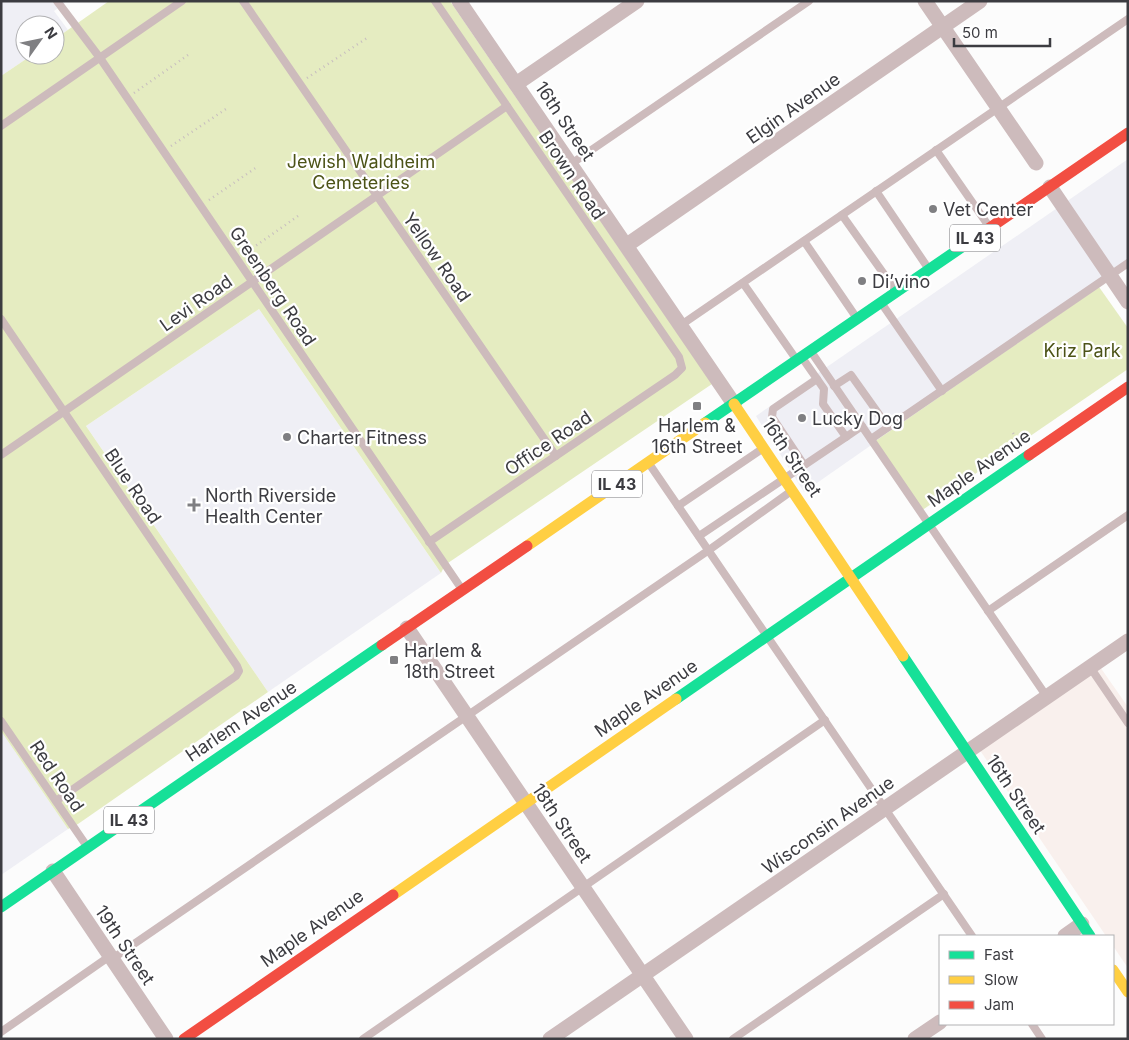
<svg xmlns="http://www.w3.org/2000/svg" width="1129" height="1040" viewBox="0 0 1129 1040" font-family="Inter,sans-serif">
	<rect width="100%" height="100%" fill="#fcfcfc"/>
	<g fill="#efeff5">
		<path d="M1,1H64L65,3L54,11L68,30L55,39V25H25V55H32L1,76Z"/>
		<path d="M1128,159V266L804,492L756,416Z"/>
		<path d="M259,309L441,573L268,692L86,426Z"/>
		<path d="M1,731L68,829L1,875Z"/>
	</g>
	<path fill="#f9f0ed" d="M1098,664L1128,707V968L1113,946V936H1106L977,746Z"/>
	<g fill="#e5ecc1">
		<path d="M109,1H450L712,384L445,565L441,573L259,309L86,426L268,692L78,824L68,829L1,731V76L32,55H55V39Z"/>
		<path d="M1099,287L1128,328V369L921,511L874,442Z"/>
	</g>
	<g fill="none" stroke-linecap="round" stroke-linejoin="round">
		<g stroke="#c7bdbf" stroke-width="2.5" stroke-dasharray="1 4" stroke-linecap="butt">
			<path d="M307,78L367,38"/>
			<path d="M134,93L188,55"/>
			<path d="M171,146L226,109"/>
			<path d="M209,200L257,167"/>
			<path d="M244,254L298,216"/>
			<path d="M1013,433L1019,442"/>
		</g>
		<g stroke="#cdbbbc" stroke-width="8">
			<path d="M57,1L100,58L461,588"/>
			<path d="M243,1L556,456"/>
			<path d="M1,126L182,1"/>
			<path d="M936,150L988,225"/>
			<path d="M571,164L809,1"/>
			<path d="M876,191L928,268"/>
			<path d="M842,215L896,291"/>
			<path d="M804,241L856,317"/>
			<path d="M743,283L796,359"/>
			<path d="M882,304L942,391"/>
			<path d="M1,319L237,666L239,671L236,676L56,801"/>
			<path d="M681,325L1128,19"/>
			<path d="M812,353L1047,697"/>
			<path d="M834,386L851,375L888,427"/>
			<path d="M846,437L862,426"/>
			<path d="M871,439L1128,263"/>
			<path d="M1,455L507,106"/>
			<path d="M650,465L972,936"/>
			<path d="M804,465L772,417L773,409L817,379"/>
			<path d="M678,506L762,449"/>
			<path d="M699,536L846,437L823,404L824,389L803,359"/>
			<path d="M429,542L675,375L682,368L679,357L435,1"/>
			<path d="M988,611L1128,515"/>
			<path d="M1090,667L1128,723"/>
			<path d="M1,721L86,845"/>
			<path d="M112,959L709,550L790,492"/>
			<path d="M1032,1024L1042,1039"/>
			<path d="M1,1032L110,956"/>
			<path d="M363,1039L825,720"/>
			<path d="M733,1039L944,894"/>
		</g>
		<g stroke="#cdbbbc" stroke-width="15">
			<path d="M459,1L734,404"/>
			<path d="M925,1L1036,163"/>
			<path d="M516,84L637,1"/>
			<path d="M1050,187L1128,302"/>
			<path d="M627,245L980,1"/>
			<path d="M407,628L686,1039"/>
			<path d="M53,871L166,1039"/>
			<path d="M1065,936L1082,924"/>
			<path d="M550,1039L1128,641"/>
			<path d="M915,1039L940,1022"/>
		</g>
		<g stroke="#16e098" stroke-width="11">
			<path d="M705,423L978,236"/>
			<path d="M903,656L1090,936"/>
			<path d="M676,699L1029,455"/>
			<path d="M1,907L382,645"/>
		</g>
		<g stroke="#ffcf43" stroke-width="11">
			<path d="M734,404L903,656"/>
			<path d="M527,546L705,423"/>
			<path d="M393,895L676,699"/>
			<path d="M1113,970L1128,992"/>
		</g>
		<g stroke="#f24e42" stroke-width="11">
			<path d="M978,236L1128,133"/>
			<path d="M1029,455L1128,387"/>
			<path d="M382,645L527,546"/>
			<path d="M184,1039L393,895"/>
		</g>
	</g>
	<g fill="#7f7f82" stroke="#fff" stroke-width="2">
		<circle cx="933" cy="209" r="5"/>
		<circle cx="862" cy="281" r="5"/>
		<rect x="692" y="401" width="10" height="10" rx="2.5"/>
		<circle cx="802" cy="418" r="5"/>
		<circle cx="287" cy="437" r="5"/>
		<path d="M191.5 497.5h5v5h5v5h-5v5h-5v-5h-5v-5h5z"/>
		<rect x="389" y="655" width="10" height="10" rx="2.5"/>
	</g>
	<g text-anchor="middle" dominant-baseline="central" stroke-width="4.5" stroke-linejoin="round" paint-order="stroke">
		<g fill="#fff" stroke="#76767a" stroke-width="1">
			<rect x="950" y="224.5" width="50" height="27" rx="4"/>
			<rect x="592" y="470.5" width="50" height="27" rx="4"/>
			<rect x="104" y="806.5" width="50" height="27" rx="4"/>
		</g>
		<g font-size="16" font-weight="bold" fill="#3c3c41">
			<text x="975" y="238">IL 43</text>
			<text x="617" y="484">IL 43</text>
			<text x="129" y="820">IL 43</text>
		</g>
		<g font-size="18" fill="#3c3c41" stroke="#fff">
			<text transform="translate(793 108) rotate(-35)">Elgin Avenue</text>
			<text transform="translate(565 121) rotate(56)">16th Street</text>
			<text transform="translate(572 175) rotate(56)">Brown Road</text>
			<text transform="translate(437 257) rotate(55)">Yellow Road</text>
			<text transform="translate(273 286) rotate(56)">Greenberg Road</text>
			<text transform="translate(196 303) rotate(-35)">Levi Road</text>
			<text transform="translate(548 443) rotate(-34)">Office Road</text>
			<text transform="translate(792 457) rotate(56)">16th Street</text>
			<text transform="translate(979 468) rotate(-35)">Maple Avenue</text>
			<text transform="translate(133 486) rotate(56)">Blue Road</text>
			<text transform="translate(646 698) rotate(-35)">Maple Avenue</text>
			<text transform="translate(241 721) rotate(-34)">Harlem Avenue</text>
			<text transform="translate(57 776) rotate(56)">Red Road</text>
			<text transform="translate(1016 794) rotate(56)">16th Street</text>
			<text transform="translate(562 823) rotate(56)">18th Street</text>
			<text transform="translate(828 825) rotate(-35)">Wisconsin Avenue</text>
			<text transform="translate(312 928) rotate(-35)">Maple Avenue</text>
			<text transform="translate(125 945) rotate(56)">19th Street</text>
		</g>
		<g font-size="18" fill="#4c5317" stroke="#fff">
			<text x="361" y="161">Jewish Waldheim<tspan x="361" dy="21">Cemeteries</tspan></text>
			<text x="1082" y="350">Kriz Park</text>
		</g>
		<g font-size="18" fill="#3c3c41" stroke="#fff" text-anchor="start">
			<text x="943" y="209">Vet Center</text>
			<text x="872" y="281">Di’vino</text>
			<text x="812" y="418">Lucky Dog</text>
			<text x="697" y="425" text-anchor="middle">Harlem &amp;<tspan x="697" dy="21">16th Street</tspan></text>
			<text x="297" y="437">Charter Fitness</text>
			<text x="205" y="495">North Riverside<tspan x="205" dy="21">Health Center</tspan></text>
			<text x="404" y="650">Harlem &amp;<tspan x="404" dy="21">18th Street</tspan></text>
		</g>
	</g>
	<rect width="1129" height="1040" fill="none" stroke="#3c3c41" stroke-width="5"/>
	<rect x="939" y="935" width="175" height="90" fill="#ffffff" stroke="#b1b1b3"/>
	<rect x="949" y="951" width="25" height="8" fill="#16e098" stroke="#b1b1b3"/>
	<text x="984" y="960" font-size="15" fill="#3c3c41">Fast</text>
	<rect x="949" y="976" width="25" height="8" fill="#ffcf43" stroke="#b1b1b3"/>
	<text x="984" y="985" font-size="15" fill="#3c3c41">Slow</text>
	<rect x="949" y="1001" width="25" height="8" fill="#f24e42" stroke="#b1b1b3"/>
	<text x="984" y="1010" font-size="15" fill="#3c3c41">Jam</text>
	<g transform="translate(40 40) rotate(57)"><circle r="24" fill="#ffffff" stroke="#b1b1b3"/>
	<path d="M0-4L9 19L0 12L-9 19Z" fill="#7f7f82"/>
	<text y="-8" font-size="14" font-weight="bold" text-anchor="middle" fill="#3c3c41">N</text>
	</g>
	<path d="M954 38v8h96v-8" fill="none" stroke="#3c3c41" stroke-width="2.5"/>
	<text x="962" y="38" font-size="15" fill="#3c3c41" stroke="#ffffff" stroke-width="4" paint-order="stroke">50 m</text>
</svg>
